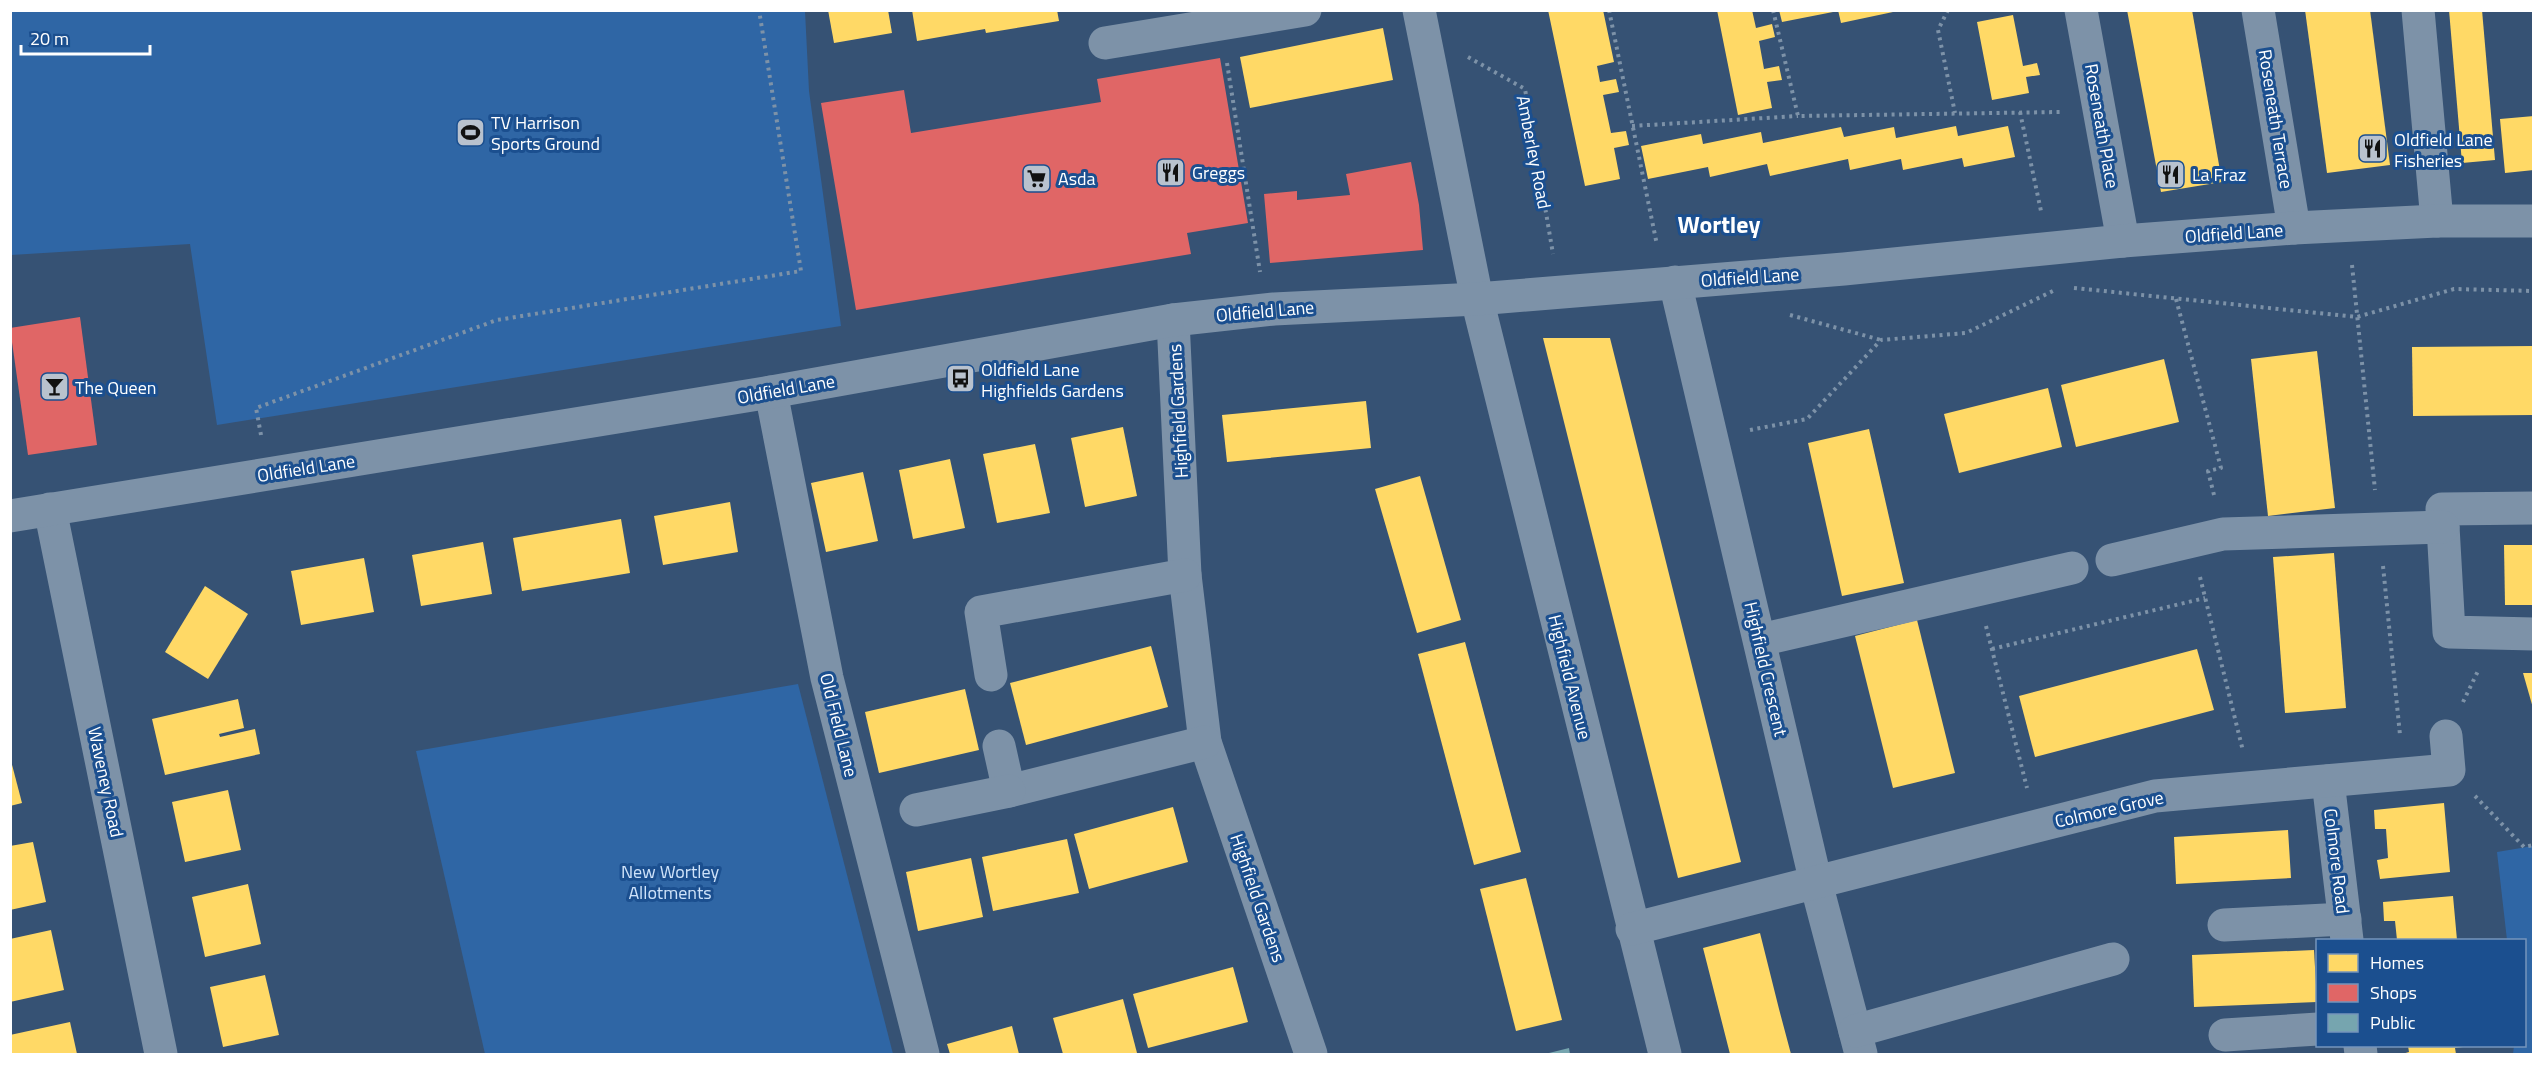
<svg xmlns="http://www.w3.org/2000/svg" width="2544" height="1065" viewBox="0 0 2544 1065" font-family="'Titillium Web',sans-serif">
	<rect width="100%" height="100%" fill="#365274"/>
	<g fill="#2f66a5">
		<path d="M11,10L805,11L809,91L841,326L217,425L190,244L11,255Z"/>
		<path d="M798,684L893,1054H485L416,751Z"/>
		<path d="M2533,846V1054H2513L2514,1046H2524V940H2507L2497,852Z"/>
	</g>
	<g fill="#ffd966">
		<path d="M828,10H888L892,33L834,43Z"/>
		<path d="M912,10H1057L1059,21L986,33L985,29L917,41Z"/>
		<path d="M1548,10H1603L1614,62L1597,66L1600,82L1616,79L1619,92L1603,95L1611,133L1626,131L1629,145L1614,148L1620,179L1585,186Z"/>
		<path d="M1717,10H1752L1756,28L1772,24L1775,37L1759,41L1764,69L1779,66L1782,80L1767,82L1772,108L1738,115Z"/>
		<path d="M1779,10H1833V12L1782,22Z"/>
		<path d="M1838,10H1893V12L1841,23Z"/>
		<path d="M2127,10H2192L2222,182L2161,192Z"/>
		<path d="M2305,10H2370L2390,165L2327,173Z"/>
		<path d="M2449,10H2482L2495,160L2462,163Z"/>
		<path d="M2013,15L2023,66L2037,63L2040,75L2026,77L2029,93L1992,100L1977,22Z"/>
		<path d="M1383,28L1393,80L1250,108L1240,57Z"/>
		<path d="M2534,116V170L2505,173L2500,119Z"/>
		<path d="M1956,126L1958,136L2008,126L2015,157L1964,167L1962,158L1903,170L1901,159L1850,170L1848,159L1770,176L1767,164L1710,177L1708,167L1648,179L1641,146L1701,134L1703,144L1761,132L1763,143L1841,127L1844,137L1894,127L1896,138Z"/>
		<path d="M1543,338H1610L1741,862L1678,878Z"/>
		<path d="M2534,346V415L2413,416L2412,347Z"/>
		<path d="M2317,351L2335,508L2268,516L2251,359Z"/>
		<path d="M2164,359L2179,422L2076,447L2061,385Z"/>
		<path d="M2048,388L2062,447L1959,473L1944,414Z"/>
		<path d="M1366,401L1371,448L1227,462L1222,415Z"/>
		<path d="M1123,427L1137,496L1085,507L1071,438Z"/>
		<path d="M1869,429L1904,583L1842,596L1808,443Z"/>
		<path d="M1035,444L1050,513L997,523L983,454Z"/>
		<path d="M950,459L965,528L913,539L899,470Z"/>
		<path d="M863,472L878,541L826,552L811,483Z"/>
		<path d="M1420,476L1461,620L1417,633L1375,489Z"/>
		<path d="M730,502L738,552L663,565L654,516Z"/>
		<path d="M621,519L630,573L522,591L513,538Z"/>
		<path d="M483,542L492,594L421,606L412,555Z"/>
		<path d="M2504,545H2534V605H2505Z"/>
		<path d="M2334,553L2346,708L2285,713L2273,557Z"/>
		<path d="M364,558L374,612L301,625L291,571Z"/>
		<path d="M205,586L248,614L208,679L165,652Z"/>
		<path d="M1917,620L1955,773L1893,788L1855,636Z"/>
		<path d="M1465,642L1521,852L1474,865L1418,654Z"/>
		<path d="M1151,646L1168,707L1026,745L1010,683Z"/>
		<path d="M2197,649L2214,710L2035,757L2019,696Z"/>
		<path d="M2523,673H2534V708H2533Z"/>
		<path d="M965,689L979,750L879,773L865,712Z"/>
		<path d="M238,699L244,728L219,734L220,737L255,729L260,754L165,775L152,719Z"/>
		<path d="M10,757L22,803L10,806Z"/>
		<path d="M228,790L241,850L185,862L172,802Z"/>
		<path d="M2444,803L2450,872L2380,879L2377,860L2388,858L2386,829H2375L2374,810Z"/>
		<path d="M1173,807L1188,862L1089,889L1074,834Z"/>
		<path d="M2288,830L2291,878L2176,884L2174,837Z"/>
		<path d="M1067,839L1079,893L993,911L982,857Z"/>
		<path d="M33,842L46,902L10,910V846Z"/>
		<path d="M971,858L983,917L918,931L906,872Z"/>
		<path d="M1526,878L1562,1020L1516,1031L1480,889Z"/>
		<path d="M248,884L261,944L205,957L192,897Z"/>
		<path d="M2453,896L2457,940H2397L2395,921H2384L2383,902Z"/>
		<path d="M51,930L64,990L10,1002V939Z"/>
		<path d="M1760,933L1779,1009L1791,1054H1730L1703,948Z"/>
		<path d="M2314,950L2317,1002L2194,1007L2192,955Z"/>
		<path d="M1233,967L1248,1022L1148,1048L1133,994Z"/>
		<path d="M265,975L279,1035L223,1047L210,987Z"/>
		<path d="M1123,999L1137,1053L1063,1054L1053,1018Z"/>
		<path d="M70,1022L77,1054H10V1035Z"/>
		<path d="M1012,1026L1019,1054H950L947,1044Z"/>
		<path d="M2408,1046H2463V1047L2455,1048L2456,1054H2402L2409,1052Z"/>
	</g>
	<g fill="#e06666">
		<path d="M1220,58L1248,223L1187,233L1191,254L856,310L821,103L904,90L911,133L1101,102L1097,79Z"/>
		<path d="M1411,162L1419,205L1423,250L1270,263L1264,194L1297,191V200L1350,195L1346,174Z"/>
		<path d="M80,317L97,445L28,455L10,328Z"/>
	</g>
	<path fill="#76a5af" d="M1569,1048L1570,1054H1545Z"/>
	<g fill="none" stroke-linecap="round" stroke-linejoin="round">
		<g stroke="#7d92a8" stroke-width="4" stroke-dasharray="3 4.5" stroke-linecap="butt">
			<path d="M1609,10L1657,245"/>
			<path d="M1773,10L1798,116L2060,112"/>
			<path d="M1948,10L1938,30L1955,113"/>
			<path d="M1468,57L1525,89L1553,254"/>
			<path d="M1227,63L1260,272"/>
			<path d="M2020,112L2041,211"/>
			<path d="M1632,126L1798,116"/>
			<path d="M2352,265L2375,490"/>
			<path d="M2074,288L2357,317L2454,289L2534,291"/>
			<path d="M2176,299L2221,468L2208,471L2214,495"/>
			<path d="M1790,315L1881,340"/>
			<path d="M1750,430L1807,419L1881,340L1966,333L2055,290"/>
			<path d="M261,435L256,408L497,320L801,271L759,10"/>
			<path d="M2383,566L2400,735"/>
			<path d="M2200,577L2243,751"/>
			<path d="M1986,626L2027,788"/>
			<path d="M1992,649L2205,598"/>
			<path d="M2463,702L2478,671"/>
			<path d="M2475,796L2524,847L2534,845"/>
		</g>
		<g stroke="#7d92a8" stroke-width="33">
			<path d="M1419,10L1477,299L1665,1054"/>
			<path d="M2081,10L2123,241"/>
			<path d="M2258,10L2294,228"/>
			<path d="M2418,10L2437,221"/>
			<path d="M1105,43L1305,10"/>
			<path d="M1675,282L1816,883L1861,1054"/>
			<path d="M1173,320L1185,575L1205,742L1311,1054"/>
			<path d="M771,392L827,678L923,1054"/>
			<path d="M2534,508L2442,509L2449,632L2534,634"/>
			<path d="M50,509L161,1054"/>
			<path d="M10,516L771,392L1173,320L1274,309L1477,299L1844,269L2123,241L2294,228L2437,221H2534"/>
			<path d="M2112,560L2223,534L2443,527"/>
			<path d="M1760,640L2072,568"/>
			<path d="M991,675L981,612L1185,575"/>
			<path d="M999,746L1009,791L1205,742"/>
			<path d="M2328,781L2347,940"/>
			<path d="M916,810L1009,791"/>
			<path d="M2224,925L2345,919"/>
			<path d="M1632,929L2155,796L2449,770L2446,736"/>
			<path d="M1855,1031L2113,959"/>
			<path d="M2225,1035L2318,1029"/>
			<path d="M2360,1046L2361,1054"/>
		</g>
	</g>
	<defs>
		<symbol id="stadium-square" viewBox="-11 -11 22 22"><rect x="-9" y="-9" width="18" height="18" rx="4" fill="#b9c2ce" stroke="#1b4f8f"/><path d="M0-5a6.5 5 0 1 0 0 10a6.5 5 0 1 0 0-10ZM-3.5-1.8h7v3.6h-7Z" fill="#111"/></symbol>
		<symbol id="restaurant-square" viewBox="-11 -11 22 22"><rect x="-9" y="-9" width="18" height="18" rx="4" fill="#b9c2ce" stroke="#1b4f8f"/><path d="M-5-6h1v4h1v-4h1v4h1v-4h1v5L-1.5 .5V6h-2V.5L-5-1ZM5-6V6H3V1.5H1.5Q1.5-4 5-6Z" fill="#111"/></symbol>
		<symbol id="supermarket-square" viewBox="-11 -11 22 22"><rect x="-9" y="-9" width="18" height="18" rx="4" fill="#b9c2ce" stroke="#1b4f8f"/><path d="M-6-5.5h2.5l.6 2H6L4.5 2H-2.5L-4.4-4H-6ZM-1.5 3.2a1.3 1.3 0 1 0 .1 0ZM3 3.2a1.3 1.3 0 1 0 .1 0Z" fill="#111"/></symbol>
		<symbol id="bus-square" viewBox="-11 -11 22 22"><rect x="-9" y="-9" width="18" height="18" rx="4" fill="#b9c2ce" stroke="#1b4f8f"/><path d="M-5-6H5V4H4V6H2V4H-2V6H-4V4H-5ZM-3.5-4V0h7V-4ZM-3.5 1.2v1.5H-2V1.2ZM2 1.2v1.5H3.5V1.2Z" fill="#111"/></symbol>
		<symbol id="bar-square" viewBox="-11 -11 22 22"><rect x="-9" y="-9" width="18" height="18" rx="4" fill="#b9c2ce" stroke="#1b4f8f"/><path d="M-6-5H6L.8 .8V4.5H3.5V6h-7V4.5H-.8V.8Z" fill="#111"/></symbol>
	</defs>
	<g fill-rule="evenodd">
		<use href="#stadium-square" x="454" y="116" width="33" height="33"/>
		<use href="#restaurant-square" x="2356" y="132" width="33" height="33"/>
		<use href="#restaurant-square" x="1154" y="156" width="33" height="33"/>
		<use href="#restaurant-square" x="2154" y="158" width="33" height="33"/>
		<use href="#supermarket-square" x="1020" y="162" width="33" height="33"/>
		<use href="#bus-square" x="944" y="362" width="33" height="33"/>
		<use href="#bar-square" x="38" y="370" width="33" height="33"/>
	</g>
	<g text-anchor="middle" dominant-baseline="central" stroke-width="6" stroke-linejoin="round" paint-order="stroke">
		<g font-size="18" fill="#fff" stroke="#1b4f8f">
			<text transform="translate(2276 119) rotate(81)">Roseneath Terrace</text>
			<text transform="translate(2102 126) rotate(80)">Roseneath Place</text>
			<text transform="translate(1534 152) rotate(79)">Amberley Road</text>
			<text transform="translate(2234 233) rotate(-4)">Oldfield Lane</text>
			<text transform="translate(1750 277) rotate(-4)">Oldfield Lane</text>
			<text transform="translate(1265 311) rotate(-5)">Oldfield Lane</text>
			<text transform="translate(786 389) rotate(-10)">Oldfield Lane</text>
			<text transform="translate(1178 411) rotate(-93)">Highfield Gardens</text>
			<text transform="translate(306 468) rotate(-9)">Oldfield Lane</text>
			<text transform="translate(1766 669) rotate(77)">Highfield Crescent</text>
			<text transform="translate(1570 677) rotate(76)">Highfield Avenue</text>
			<text transform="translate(839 725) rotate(76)">Old Field Lane</text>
			<text transform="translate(106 782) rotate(78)">Waveney Road</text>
			<text transform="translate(2109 809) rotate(-13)">Colmore Grove</text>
			<text transform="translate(2337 861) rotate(83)">Colmore Road</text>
			<text transform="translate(1258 898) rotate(71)">Highfield Gardens</text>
		</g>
		<g font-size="18" fill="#fff" stroke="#1b4f8f" text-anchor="start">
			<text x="491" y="122">TV Harrison<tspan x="491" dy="21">Sports Ground</tspan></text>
			<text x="2394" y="139">Oldfield Lane<tspan x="2394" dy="21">Fisheries</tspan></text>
			<text x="1192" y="172">Greggs</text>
			<text x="2192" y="174">La Fraz</text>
			<text x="1058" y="178">Asda</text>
			<text x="981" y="369">Oldfield Lane<tspan x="981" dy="21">Highfields Gardens</tspan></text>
			<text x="75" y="387">The Queen</text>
		</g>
		<g font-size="18" fill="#cfe3fa" stroke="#1b4f8f">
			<text x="670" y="871">New Wortley<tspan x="670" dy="21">Allotments</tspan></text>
		</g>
		<g font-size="24" font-weight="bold" fill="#fff" stroke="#1b4f8f">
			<text x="1719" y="224">Wortley</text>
		</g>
	</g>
	<rect width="2544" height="1065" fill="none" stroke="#ffffff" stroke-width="24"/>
	<rect x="2316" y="939" width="210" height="108" fill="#1b4f8f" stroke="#7695bc" stroke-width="1.5"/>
	<rect x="2328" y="954" width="30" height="18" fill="#ffd966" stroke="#7695bc" stroke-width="1.5"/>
	<text x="2370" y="969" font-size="18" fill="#ffffff">Homes</text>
	<rect x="2328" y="984" width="30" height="18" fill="#e06666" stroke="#7695bc" stroke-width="1.5"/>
	<text x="2370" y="999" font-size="18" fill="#ffffff">Shops</text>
	<rect x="2328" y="1014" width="30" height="18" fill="#76a5af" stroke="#7695bc" stroke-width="1.5"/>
	<text x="2370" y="1029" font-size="18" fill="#ffffff">Public</text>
	<path d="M21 45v9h129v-9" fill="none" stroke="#ffffff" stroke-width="3"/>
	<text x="30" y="45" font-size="18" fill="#ffffff" stroke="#1b4f8f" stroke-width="4.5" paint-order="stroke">20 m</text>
</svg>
